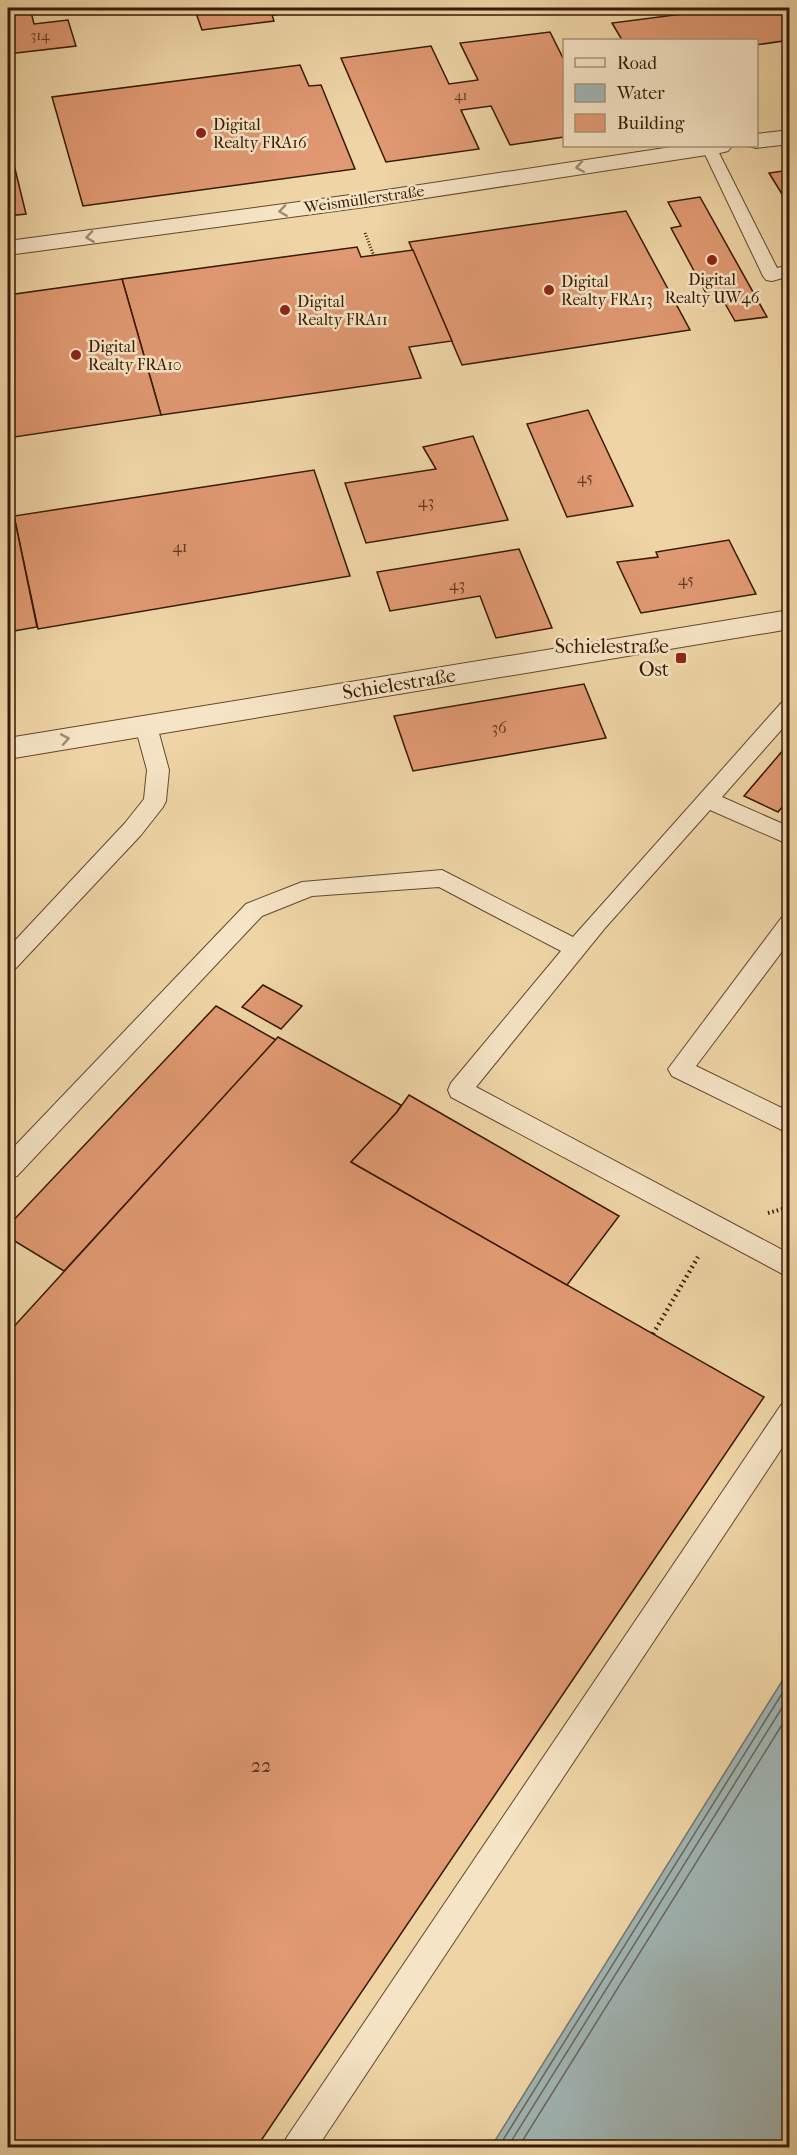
<svg xmlns="http://www.w3.org/2000/svg" width="797" height="2155" viewBox="0 0 797 2155" font-family="'IM FELL French Canon',serif">
	<rect width="100%" height="100%" fill="#efd5a6"/>
	<filter id="stains"><feTurbulence type="fractalNoise" baseFrequency=".00333" numOctaves="4"/><feColorMatrix values="0 0 0 0 .2 0 0 0 0 .09 0 0 0 0 .02 0 0 0 .5 -.17"/></filter>
	<radialGradient id="worn" r=".72"><stop offset=".6" stop-color="#630" stop-opacity="0"/><stop offset="1" stop-color="#630" stop-opacity=".3"/></radialGradient>
	<path fill="#a0b5b4" stroke="#76776e" stroke-width="1.5" d="M789,1670V2147H491Z"/>
	<g fill="none" stroke-linecap="round" stroke-linejoin="round">
		<g stroke="#6b675c" stroke-width="1.5">
			<path d="M498,2148L790,1681"/>
			<path d="M507,2148L790,1695"/>
			<path d="M518,2148L790,1712"/>
		</g>
	</g>
	<g fill="#e09972" stroke="#361905" stroke-width="1.5">
		<path d="M8,8H30L34,24L68,20L76,46L8,54Z"/>
		<path d="M189,8H330L272,15L274,21L202,30L195,10L190,11Z"/>
		<path d="M729,8H790V40L756,45V40H622L612,23Z"/>
		<path d="M550,32L564,60V137L510,145L491,106L461,110L479,149L386,162L341,58L431,46L449,84L478,80L460,43Z"/>
		<path d="M300,65L309,86L321,85L355,169L83,206L52,97Z"/>
		<path d="M8,140L26,214L8,216Z"/>
		<path d="M790,170V207L769,173Z"/>
		<path d="M700,197L767,317L735,321L719,293L707,295L671,228L681,226L668,202Z"/>
		<path d="M626,211L690,330L462,365L409,242Z"/>
		<path d="M357,247L361,257L413,250L452,341L409,347L421,378L161,415L122,279Z"/>
		<path d="M122,279L161,415L8,438V295Z"/>
		<path d="M588,410L633,506L567,517L527,424Z"/>
		<path d="M473,436L508,520L366,543L345,483L436,469L423,447Z"/>
		<path d="M314,470L350,576L38,629L14,516Z"/>
		<path d="M14,516L37,627L8,632V517Z"/>
		<path d="M729,540L756,594L641,613L617,562L658,557L656,552Z"/>
		<path d="M519,549L552,628L496,638L480,596L390,611L377,572Z"/>
		<path d="M584,684L606,738L413,771L394,716Z"/>
		<path d="M790,742V798L778,812L744,796Z"/>
		<path d="M263,985L302,1006L281,1029L242,1007Z"/>
		<path d="M216,1006L276,1040L64,1271L8,1237V1226Z"/>
		<path d="M278,1037L401,1105L397,1112L351,1162L764,1397L256,2148H8V1333Z"/>
		<path d="M409,1095L619,1216L567,1285L351,1162L397,1112Z"/>
	</g>
	<g fill="none" stroke-linecap="round" stroke-linejoin="round">
		<defs>
			<g id="lane">
				<path d="M701,146L716,147L777,268L790,265V276L772,281L766,280L763,276Z"/>
				<path d="M790,699V720L722,797L790,827V845L710,810L605,928L476,1087L790,1254V1278L451,1097L448,1090L451,1083L561,951L439,887L312,896L262,916L17,1176L8,1179V1153L246,904L302,882L442,870L573,937L783,701Z"/>
				<path d="M146,718L154,721L157,726L169,770L166,801L163,807L141,835L16,968L8,971V948L125,823L144,799L147,770L135,726L138,721Z"/>
				<path d="M790,915V941L696,1066L790,1112V1134L672,1076L668,1069L782,917Z"/>
				<path d="M790,1401V1436L317,2148H282L287,2137L781,1405Z"/>
			</g>
			<g id="street">
				<path d="M790,130V144L756,148L748,146H756V134Z"/>
				<path d="M678,146H732L728,151L720,153L380,205L8,255V241L380,191Z"/>
				<path d="M790,610V629L8,759V738Z"/>
			</g>
		</defs>
		<use href="#lane" stroke="#64482d" stroke-width="2"/>
		<use href="#street" stroke="#64482d" stroke-width="2"/>
		<path stroke="#361905" stroke-width="3" stroke-dasharray="1 2" stroke-linecap="butt" d="M365,233L374,256"/>
		<path stroke="#361905" stroke-width="4" stroke-dasharray="1.5 3" stroke-linecap="butt" d="M768,1213L790,1207"/>
		<path stroke="#361905" stroke-width="4.5" stroke-dasharray="1.5 4" stroke-linecap="butt" d="M653,1334L698,1257"/>
		<use href="#lane" fill="#f5e4c5" fill-rule="evenodd"/>
		<use href="#street" fill="#f5e4c5" fill-rule="evenodd"/>
	</g>
	<defs><path id="oneway-chevron" d="M-2-3.5L2.5 0L-2 3.5" fill="none" stroke-width="1.6" stroke-linecap="round" stroke-linejoin="round" transform="scale(1.5)"/></defs>
	<g stroke="#9f896f">
		<use href="#oneway-chevron" transform="translate(580 167) rotate(171)"/>
		<use href="#oneway-chevron" transform="translate(283 211) rotate(172)"/>
		<use href="#oneway-chevron" transform="translate(90 237) rotate(172)"/>
		<use href="#oneway-chevron" transform="translate(65 739) rotate(-10)"/>
	</g>
	<g fill="#8f2418" stroke="#f5e4c5" stroke-width="2">
		<circle cx="201" cy="133" r="6"/>
		<circle cx="712" cy="260" r="6"/>
		<circle cx="549" cy="290" r="6"/>
		<circle cx="285" cy="310" r="6"/>
		<circle cx="76" cy="355" r="6"/>
		<rect x="675" y="652" width="12" height="12" rx="3"/>
	</g>
	<g text-anchor="middle" dominant-baseline="central" stroke-width="5" stroke-linejoin="round" paint-order="stroke">
		<g font-size="14" fill="#603920">
			<text x="40" y="35">314</text>
			<text x="461" y="95">41</text>
		</g>
		<g font-size="16" fill="#361905" stroke="#f5e4c5" text-anchor="start">
			<text x="213" y="124">Digital<tspan x="213" dy="18">Realty FRA16</tspan></text>
			<text x="712" y="279" text-anchor="middle">Digital<tspan x="712" dy="18">Realty UW46</tspan></text>
			<text x="561" y="281">Digital<tspan x="561" dy="18">Realty FRA13</tspan></text>
			<text x="297" y="301">Digital<tspan x="297" dy="18">Realty FRA11</tspan></text>
			<text x="88" y="346">Digital<tspan x="88" dy="18">Realty FRA10</tspan></text>
		</g>
		<g font-size="16" fill="#361905" stroke="#f5e4c5">
			<text transform="translate(364 199) rotate(-8)">Weismüllerstraße</text>
		</g>
		<g font-size="16" fill="#603920">
			<text x="585" y="477">45</text>
			<text x="426" y="501">43</text>
			<text x="180" y="546">41</text>
			<text x="686" y="579">45</text>
			<text x="457" y="584">43</text>
			<text x="499" y="727">36</text>
		</g>
		<g font-size="20" fill="#361905" stroke="#f5e4c5" text-anchor="end">
			<text x="669" y="646">Schielestraße<tspan x="669" dy="23">Ost</tspan></text>
		</g>
		<g font-size="20" fill="#361905" stroke="#f5e4c5">
			<text transform="translate(399 684) rotate(-9)">Schielestraße</text>
		</g>
		<g font-size="20" fill="#603920">
			<text x="261" y="1765">22</text>
		</g>
	</g>
	<rect width="797" height="2155" fill="none" stroke="#efd5a6" stroke-width="30"/>
	<rect x="9" y="9" width="779" height="2137" fill="none" stroke="#361905" stroke-width="3"/>
	<rect x="15" y="15" width="767" height="2125" fill="none" stroke="#361905" stroke-width="1.5"/>
	<rect x="563" y="39" width="195" height="108" fill="#f5e4c5" stroke="#a99378" stroke-width="1.5"/>
	<rect x="575" y="58" width="30" height="9" fill="#f5e4c5" stroke="#a99378" stroke-width="1.5"/>
	<text x="617" y="69" font-size="18" fill="#361905">Road</text>
	<rect x="575" y="84" width="30" height="18" fill="#a0b5b4" stroke="#a99378" stroke-width="1.5"/>
	<text x="617" y="99" font-size="18" fill="#361905">Water</text>
	<rect x="575" y="114" width="30" height="18" fill="#e09972" stroke="#a99378" stroke-width="1.5"/>
	<text x="617" y="129" font-size="18" fill="#361905">Building</text>
	<rect width="100%" height="100%" filter="url(#stains)"/>
	<rect width="100%" height="100%" fill="url(#worn)"/>
</svg>
